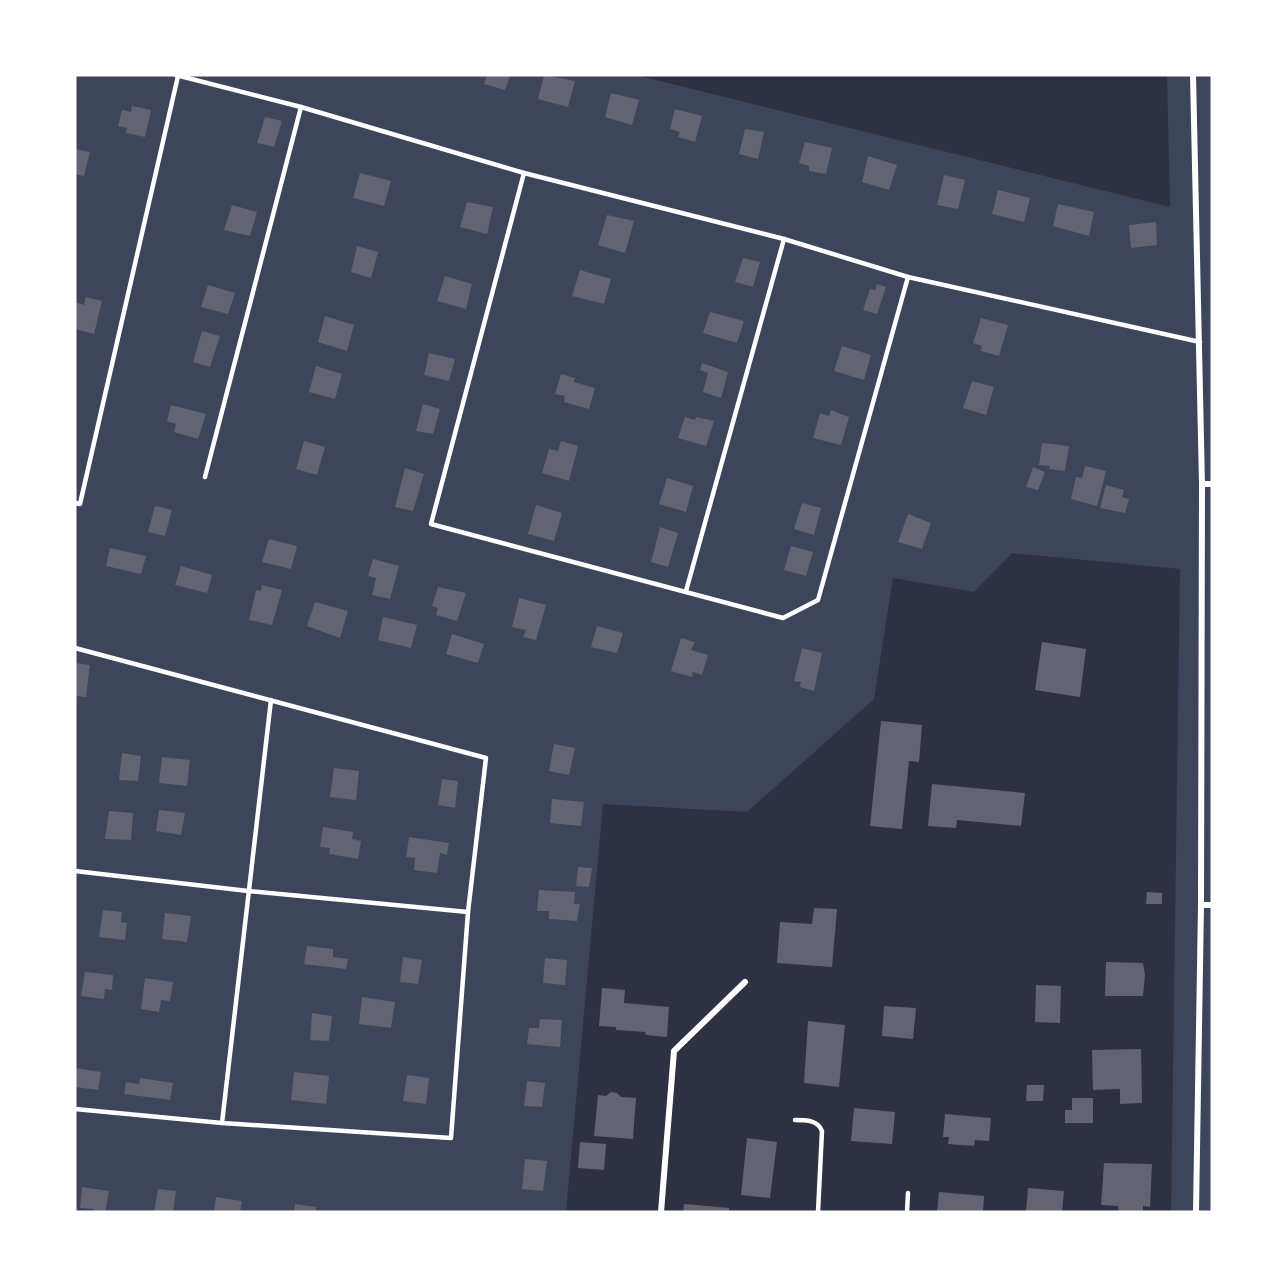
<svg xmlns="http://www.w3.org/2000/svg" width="1287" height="1287" viewBox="0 0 1287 1287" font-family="'DejaVu Sans',sans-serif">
	<rect width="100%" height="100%" fill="#2d3142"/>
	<path fill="#3c4559" d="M75,75H636L1170,207L1167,75H1212V1212H1171L1180,569L1012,553L974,592L893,578L874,699L747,812L603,804L566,1212H75Z"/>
	<g fill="#626471">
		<path d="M487,75H510L505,90L484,84Z"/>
		<path d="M544,75L575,81L568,107L538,99Z"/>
		<path d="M611,93L639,100L632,125L605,117Z"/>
		<path d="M132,106L151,110L145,137L126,133L127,128L118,126L122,110L131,112Z"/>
		<path d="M675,109L702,116L695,142L678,137L680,132L670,129Z"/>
		<path d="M265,117L282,121L274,147L257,143Z"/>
		<path d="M745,129L764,132L758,159L739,154Z"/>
		<path d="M805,142L832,148L826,174L809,171V166L799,163Z"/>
		<path d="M75,149L90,152L84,176L75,174Z"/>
		<path d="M868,156L897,165L889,190L862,182Z"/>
		<path d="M360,173L391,181L384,206L353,198Z"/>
		<path d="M944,175L965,180L958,209L937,205Z"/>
		<path d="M998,190L1030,198L1024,222L992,214Z"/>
		<path d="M467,202L493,207L487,234L460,227Z"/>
		<path d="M1058,204L1094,212L1089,236L1053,226Z"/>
		<path d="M232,205L257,212L250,236L224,230Z"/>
		<path d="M607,215L634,221L625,253L598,245Z"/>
		<path d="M1156,222L1157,245L1131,248L1129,225Z"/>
		<path d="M357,246L378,252L371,278L351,272Z"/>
		<path d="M743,258L760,262L753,287L735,282Z"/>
		<path d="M580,270L611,279L604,304L572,296Z"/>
		<path d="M445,276L472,284L466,309L437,301Z"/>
		<path d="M877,284L886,287L877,314L863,310L870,289L875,290Z"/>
		<path d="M208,285L235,293L228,314L201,307Z"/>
		<path d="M86,297L102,301L94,334L75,329V302L84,305Z"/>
		<path d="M710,312L744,321L737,343L703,333Z"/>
		<path d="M325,316L354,325L347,351L318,342Z"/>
		<path d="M981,318L1008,325L999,356L981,351L982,346L973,343Z"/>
		<path d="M202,331L220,336L210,367L193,362Z"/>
		<path d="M842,346L871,355L864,380L834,371Z"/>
		<path d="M429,353L455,359L449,381L424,375Z"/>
		<path d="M702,363L728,372L721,398L703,392L708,373L700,370Z"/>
		<path d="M316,366L342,374L335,399L309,392Z"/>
		<path d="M561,374L575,378L574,382L595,388L589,409L564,402L565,396L555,394Z"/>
		<path d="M972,381L994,387L986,415L963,408Z"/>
		<path d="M423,404L440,409L433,434L416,431Z"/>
		<path d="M171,405L206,414L198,439L174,432L176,424L167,421Z"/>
		<path d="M831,410L849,417L841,445L813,438L820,413L829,416Z"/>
		<path d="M685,417L695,420L696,417L714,421L706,446L678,438Z"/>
		<path d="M304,441L325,447L317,475L296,469Z"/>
		<path d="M561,441L578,446L569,481L542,473L549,449L558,451Z"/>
		<path d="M1042,443L1069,446L1065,471L1049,469L1050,466L1039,465Z"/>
		<path d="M1085,466L1106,471L1097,506L1071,499L1076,477L1082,478Z"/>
		<path d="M1033,467L1045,472L1038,490L1026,487Z"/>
		<path d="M405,468L424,474L413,511L395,507Z"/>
		<path d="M667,478L693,486L686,512L659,504Z"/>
		<path d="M1106,485L1124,490L1122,497L1129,499L1125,513L1100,508Z"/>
		<path d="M802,503L821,508L814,535L794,529Z"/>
		<path d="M536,505L562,513L554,541L528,534Z"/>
		<path d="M155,506L172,510L165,536L148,532Z"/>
		<path d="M908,514L931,523L922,549L898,542Z"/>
		<path d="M660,527L678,533L668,567L651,562Z"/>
		<path d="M269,539L297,546L291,569L262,562Z"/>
		<path d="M791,546L813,552L806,576L784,570Z"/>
		<path d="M110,548L146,556L141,574L106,566Z"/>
		<path d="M373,559L399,566L390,599L372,595L376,578L368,576Z"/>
		<path d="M181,566L212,575L207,593L175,585Z"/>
		<path d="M262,585L282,590L272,625L249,620L256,590L261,591Z"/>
		<path d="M438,587L466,593L457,621L436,615L438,608L432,606Z"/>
		<path d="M519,598L546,605L536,640L523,637L526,630L512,627Z"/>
		<path d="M315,602L348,611L340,638L307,626Z"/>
		<path d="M383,617L417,625L411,648L378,640Z"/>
		<path d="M597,626L623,633L617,653L591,647Z"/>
		<path d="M452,634L484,644L478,663L446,654Z"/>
		<path d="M681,638L695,642L691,650L708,655L702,675L693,672L692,677L671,671Z"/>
		<path d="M1042,642L1086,649L1080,697L1035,690Z"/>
		<path d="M802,648L822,653L814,691L800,687L801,682L794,681Z"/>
		<path d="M75,663L90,665L86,697L75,696Z"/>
		<path d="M881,721L922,725L919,762L909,761L902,829L870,826Z"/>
		<path d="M554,744L575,748L569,775L549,771Z"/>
		<path d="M122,753L141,756L138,781L119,780Z"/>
		<path d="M162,757L190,760L187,786L159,783Z"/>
		<path d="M334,768L359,771L356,800L330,797Z"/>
		<path d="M442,779L458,781L455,808L438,805Z"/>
		<path d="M932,784L1025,793L1021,826L957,820L956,828L928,826Z"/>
		<path d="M552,799L584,802L581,826L550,823Z"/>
		<path d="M159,810L185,813L181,835L156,831Z"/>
		<path d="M109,811L133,813L131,840L105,839Z"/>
		<path d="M323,827L353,832L352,839L361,841L358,859L329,854L330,848L320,847Z"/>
		<path d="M409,837L449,843L447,855L440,853L437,873L414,870L415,858L406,857Z"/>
		<path d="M578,867L592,868L589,887L576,886Z"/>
		<path d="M539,890L575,892L574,904H580L577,921L549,919V911H537Z"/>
		<path d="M1147,892L1162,893V904H1146Z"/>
		<path d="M814,908L837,909L832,967L777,963L780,922L812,924Z"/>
		<path d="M103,910L122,912L121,922L127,923L125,940L99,937Z"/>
		<path d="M165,913L191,916L187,942L162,939Z"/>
		<path d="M307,946L333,949V957L348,959L346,969L304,964Z"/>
		<path d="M403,957L422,960L418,984L400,982Z"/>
		<path d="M545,958L567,960L565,985L543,983Z"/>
		<path d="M1106,962L1143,963L1145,975L1143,996H1105Z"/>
		<path d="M85,972L113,975L112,990L105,989L104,999L81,996Z"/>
		<path d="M145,978L173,982L170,1001L161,1000L159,1012L141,1009Z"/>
		<path d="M1036,985L1061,986L1060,1023L1035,1022Z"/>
		<path d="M602,988L625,990L624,1003L669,1007L667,1037L646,1035L645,1032L616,1030V1027L599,1026Z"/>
		<path d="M362,997L395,1002L391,1028L359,1024Z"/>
		<path d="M884,1006L916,1008L913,1039L882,1036Z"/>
		<path d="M312,1013L332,1016L329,1041L310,1040Z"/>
		<path d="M540,1019L562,1020L560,1047L527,1044L529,1028H539Z"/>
		<path d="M808,1021L845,1025L839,1087L804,1083Z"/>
		<path d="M1141,1049L1142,1103L1120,1104V1089L1093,1090L1092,1050Z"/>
		<path d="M75,1068L101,1072L98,1090L75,1087Z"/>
		<path d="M294,1072L329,1076L326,1104L291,1100Z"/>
		<path d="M407,1075L429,1078L426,1104L403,1101Z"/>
		<path d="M140,1078L173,1083L170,1100L124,1094L126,1082L139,1084Z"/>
		<path d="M527,1081L545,1083L542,1107L524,1106Z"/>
		<path d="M1027,1085H1044L1043,1101H1026Z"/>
		<path d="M611,1092L617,1093L621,1097L636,1098L633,1139L594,1136L598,1095L606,1096Z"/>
		<path d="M1072,1098H1093V1123H1065V1110H1072Z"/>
		<path d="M854,1108L895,1112L892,1144L851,1141Z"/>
		<path d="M945,1114L991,1118L989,1141L975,1140L974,1146L948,1144L949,1137H943Z"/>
		<path d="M747,1138L777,1142L770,1198L741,1195Z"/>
		<path d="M580,1142L606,1144L604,1170L578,1168Z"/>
		<path d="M525,1159L547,1161L543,1191L522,1189Z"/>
		<path d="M1104,1163L1152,1164L1150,1207L1143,1206V1212H1140L1119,1211L1118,1206L1101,1205Z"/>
		<path d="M82,1187L109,1191L105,1212H93L94,1209L80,1208Z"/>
		<path d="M1028,1188L1064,1191L1062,1212H1026Z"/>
		<path d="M158,1189L176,1191L173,1212H154Z"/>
		<path d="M939,1192L984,1196L983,1212H937Z"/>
		<path d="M216,1197L242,1201L240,1212H214Z"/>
		<path d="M295,1204L316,1207V1212H294Z"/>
		<path d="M684,1204L729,1208V1212H683Z"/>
	</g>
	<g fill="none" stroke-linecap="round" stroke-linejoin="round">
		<g stroke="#fff" stroke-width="4.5">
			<path d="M176,75L301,107L524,173L784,239L908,277L1200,342"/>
			<path d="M524,173L431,524L783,618L818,600L908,277"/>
			<path d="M205,477L301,107"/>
			<path d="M75,503L80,504L178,76"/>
			<path d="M686,591L784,239"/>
			<path d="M75,648L486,758L468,912L451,1138L222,1123L75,1109"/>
			<path d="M75,871L248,891L468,912"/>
			<path d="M795,1120C806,1120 818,1120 822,1131L818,1212"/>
			<path d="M222,1123L271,700"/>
			<path d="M907,1212L908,1193"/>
		</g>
		<g stroke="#fff" stroke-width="6">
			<path d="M1193,75L1202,484L1201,905L1196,1212"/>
			<path d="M1202,484H1212"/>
			<path d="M1201,905H1212"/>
			<path d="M661,1212L674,1051L745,982"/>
		</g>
	</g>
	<rect width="1287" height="1287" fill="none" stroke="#ffffff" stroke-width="153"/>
</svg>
